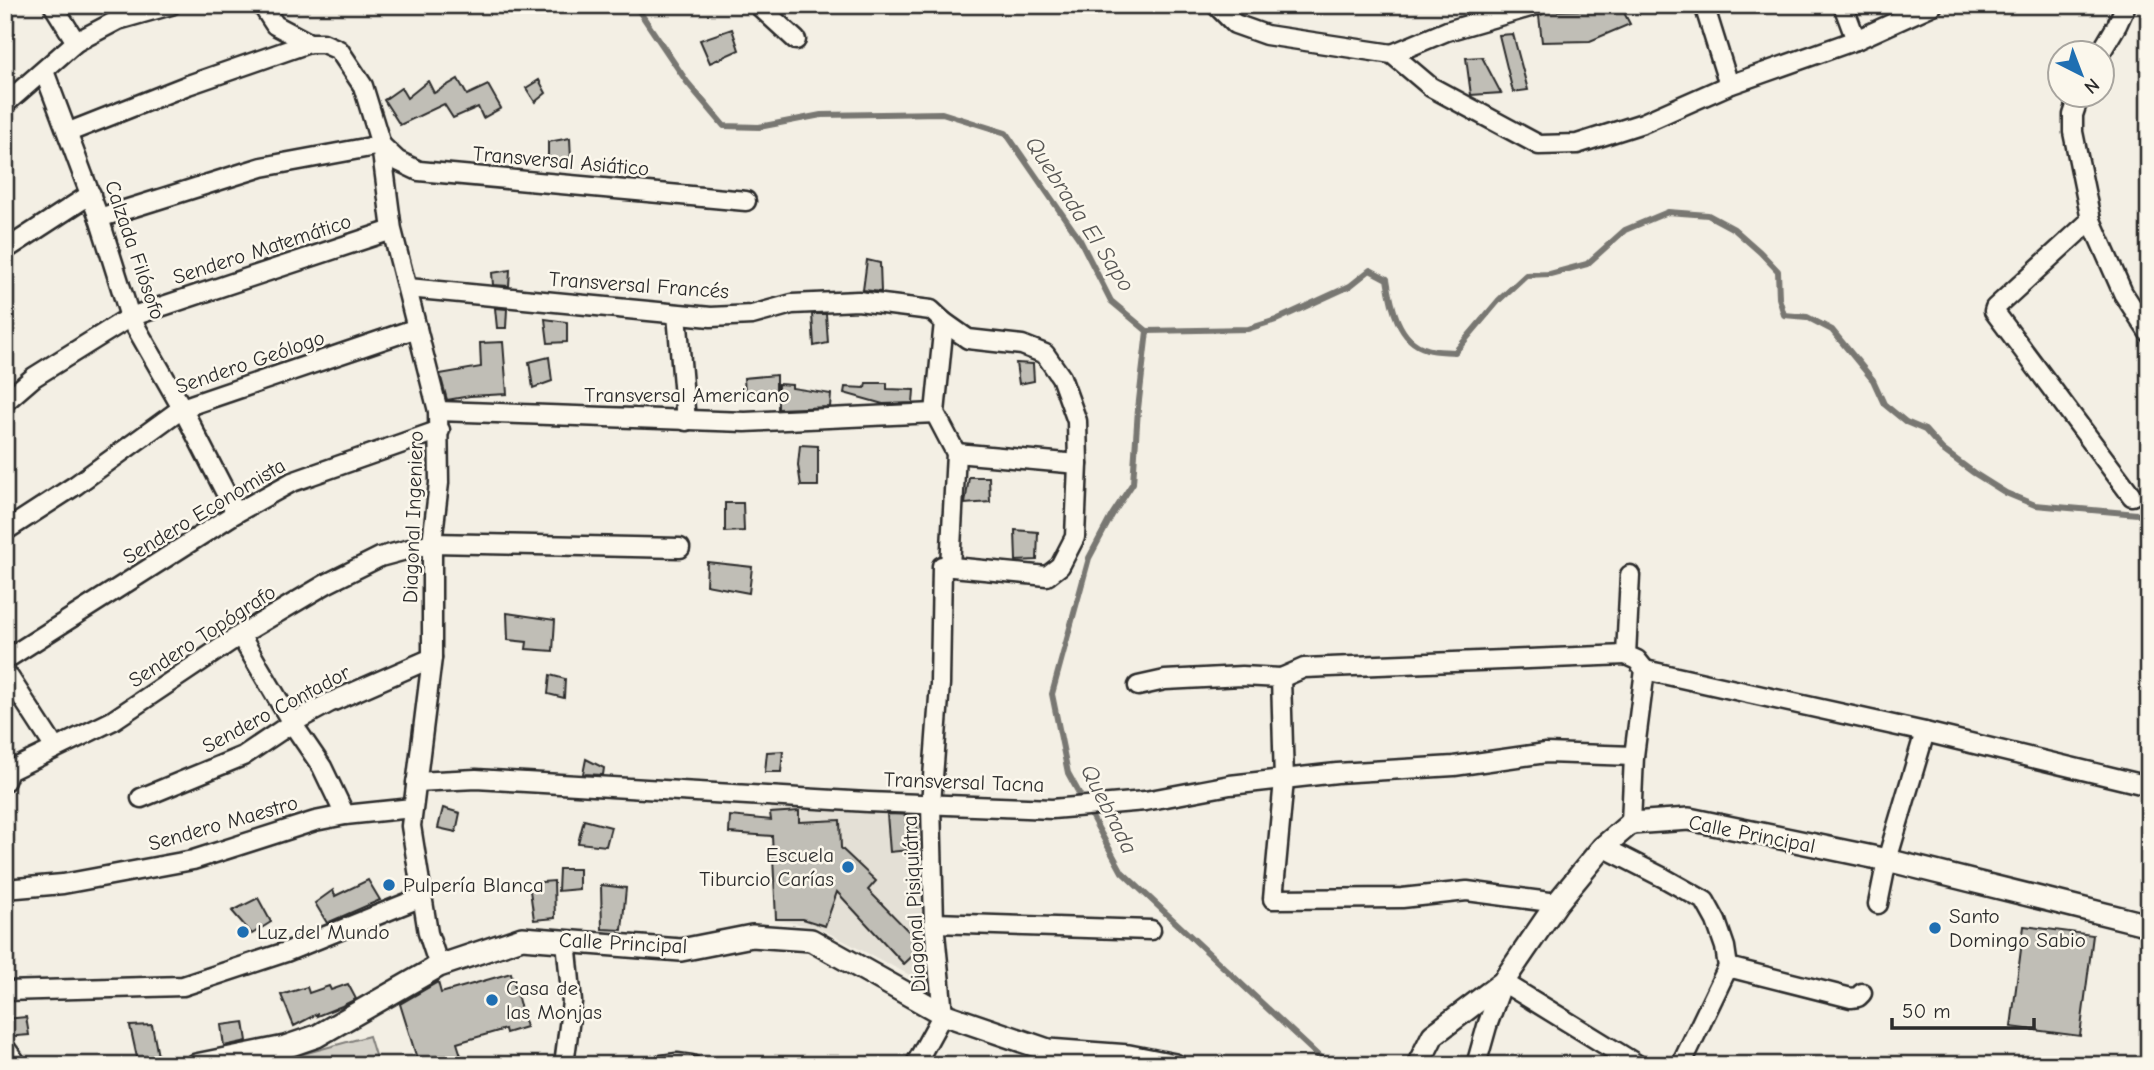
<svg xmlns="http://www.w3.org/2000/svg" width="2154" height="1070" viewBox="0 0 2154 1070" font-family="'Comic Neue',sans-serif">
	<rect width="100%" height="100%" fill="#f3efe4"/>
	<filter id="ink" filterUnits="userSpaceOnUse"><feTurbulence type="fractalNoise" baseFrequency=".0143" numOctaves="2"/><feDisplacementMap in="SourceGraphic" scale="14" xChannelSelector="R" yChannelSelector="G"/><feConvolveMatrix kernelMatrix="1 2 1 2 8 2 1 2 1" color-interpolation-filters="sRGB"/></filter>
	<g filter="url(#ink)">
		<path fill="#e4e0d6" d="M771,806L887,814L916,811L920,814L929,985L817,927L776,920Z"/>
		<path fill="#d5d2c9" stroke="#807e7a" stroke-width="2" d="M369,1036L378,1065H263Z"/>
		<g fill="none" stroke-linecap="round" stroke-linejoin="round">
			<g stroke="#787772" stroke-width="6">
				<path d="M635,5L687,82L724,126L759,127L821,115L942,113L1006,133L1080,240L1111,301L1147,331L1248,329L1276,320L1350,286L1370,270L1387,279C1391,305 1398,342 1427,349C1436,352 1446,351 1455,352L1499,300L1526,275L1550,274L1587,264L1625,230L1668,212L1708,215L1734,229L1760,252L1778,271L1779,298L1784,315L1807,317L1832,330L1873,380L1884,404L1906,422L1925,430L1943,450L1974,473L2006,493L2035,505L2149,515"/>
				<path d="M1147,331L1138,409L1133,483L1112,515L1089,558L1052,694L1068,773L1122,872L1328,1065"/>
			</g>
		</g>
		<g fill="#c0beb6" stroke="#2b2b2b" stroke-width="2">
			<path d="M1585,5H1620L1630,24L1590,41L1542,42L1539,16L1547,11L1586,10Z"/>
			<path d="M732,29L739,50L710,63L700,40Z"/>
			<path d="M1513,34L1528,90L1513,92L1499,35Z"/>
			<path d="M1482,57L1501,93L1471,95L1466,58Z"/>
			<path d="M458,79L467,95L488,85L501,108L483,118L478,107L453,118L444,104L400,125L384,100L401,88L407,98L428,81L434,93Z"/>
			<path d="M539,80L546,93L535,102L526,88Z"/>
			<path d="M570,138L571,160L548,162V142Z"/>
			<path d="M867,260L880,263L881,292L863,290Z"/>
			<path d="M510,270L509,286L493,285L492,273Z"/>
			<path d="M495,308L507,309L506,328H497Z"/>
			<path d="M812,314H826L828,343L814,346Z"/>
			<path d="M545,319L567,322V342L548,343Z"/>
			<path d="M503,342L507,394L470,396L447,400L440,374L481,367L480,343Z"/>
			<path d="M549,357L552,381L533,388L529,362Z"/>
			<path d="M1016,363L1033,364L1034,381L1019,384Z"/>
			<path d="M776,375V393H745L744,378Z"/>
			<path d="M866,383H887V389L914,390L913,403L883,404L844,393L845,387L865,388Z"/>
			<path d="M778,384L792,385V388L831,394L830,407L778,409Z"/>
			<path d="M800,445L818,446V486H801L798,465Z"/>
			<path d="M969,477H989L990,502L965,504Z"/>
			<path d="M725,503H743L744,531L725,532Z"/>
			<path d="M1015,530L1038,532L1037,560L1016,561Z"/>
			<path d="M707,562L752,567L749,593L706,585Z"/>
			<path d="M507,613L555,620L553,651L526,649L527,642L508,640Z"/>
			<path d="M550,675L565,679L564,698L548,694Z"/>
			<path d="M783,751L781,772H765L767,752Z"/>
			<path d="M586,759L604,768L603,775L583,774Z"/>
			<path d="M443,808L460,813L456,832L438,828Z"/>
			<path d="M799,811V822L840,820L841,848L876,881L868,890L923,946L904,964L837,892L825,926L803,919H776L772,836L729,833L730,816L771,820L770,813Z"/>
			<path d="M887,814L916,815L919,849L890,852Z"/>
			<path d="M584,820L611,827L606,846L578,843Z"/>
			<path d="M559,869H579V889L558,891Z"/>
			<path d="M368,880L380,900L327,923L315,903L333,890L335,896Z"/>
			<path d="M554,881L555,918L534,920L529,883Z"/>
			<path d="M601,885L626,888L622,930L602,929Z"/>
			<path d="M258,898L271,922L252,934L232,911Z"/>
			<path d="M2024,926L2093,935L2080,1036L2011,1027Z"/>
			<path d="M511,973L526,1027L506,1033L505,1029L457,1043L464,1065H419L400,1004L438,982L441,993Z"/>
			<path d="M348,984L356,999L342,1006L317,1016V1014L294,1026L281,995L307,987L309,993L329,986L331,990Z"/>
			<path d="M26,1017L29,1035L5,1037V1019Z"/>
			<path d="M244,1022L247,1041L224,1046L221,1025Z"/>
			<path d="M152,1025L158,1056L138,1062L130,1026Z"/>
		</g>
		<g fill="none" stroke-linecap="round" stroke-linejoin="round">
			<defs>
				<g id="minor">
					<path d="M53,5L76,42"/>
					<path d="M262,5L275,25L309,43H323L339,50L363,86L381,145L392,230L438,411L439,483L432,543V658L411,826L428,933L439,966"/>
					<path d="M758,5L796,40"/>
					<path d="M1216,5L1235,24L1266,35L1392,54L1431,87L1539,145L1577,144L1643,123L1729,85L1856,40L1933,5"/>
					<path d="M1704,5L1729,85"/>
					<path d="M1843,5L1856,40"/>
					<path d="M2101,52L2117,25L2126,5"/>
					<path d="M1392,54L1447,31L1537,5"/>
					<path d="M44,71L99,218L130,317L182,408L236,513"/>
					<path d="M2080,94L2073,115V132L2091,220L2123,293L2149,333"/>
					<path d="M5,104L76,42L118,20L171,5"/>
					<path d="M69,132L188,85L309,43"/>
					<path d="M99,218L262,167L381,145L398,161L419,171L746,201"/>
					<path d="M2091,220L1995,308L1994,311L2132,496"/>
					<path d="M5,250L91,194"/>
					<path d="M408,288L711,317L752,315L792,304L858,301L931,310L944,322L968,339L1022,345L1045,354L1061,377L1077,421L1078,464L1075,537L1060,566L1047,576L942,566L940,684L931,804L934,923L943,1014L915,1065"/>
					<path d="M677,314L686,421"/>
					<path d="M944,322L935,413L956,453L950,567"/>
					<path d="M5,402L34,377L130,317L392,230"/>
					<path d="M438,411L745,422L935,413"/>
					<path d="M956,453L1078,464"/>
					<path d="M5,531L76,485L182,408L417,328"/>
					<path d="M1630,575L1626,655L1637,660L1645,670L1634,756L1631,823"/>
					<path d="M240,635L292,723L322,767L345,815"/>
					<path d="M5,660L236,513L292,482L440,430"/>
					<path d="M1645,670L1925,732L2149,786"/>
					<path d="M5,671L55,748"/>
					<path d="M1281,678L1284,780L1273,899L1402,898L1467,891L1557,903"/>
					<path d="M1138,686L1165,680L1242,676L1281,678L1304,668L1626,655"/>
					<path d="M5,781L9,771L112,721L240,635L326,584L380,557L432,543L680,548"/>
					<path d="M416,782L476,779L868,802L1052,809L1145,801L1230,785L1337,773L1454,766L1546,753L1634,756"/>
					<path d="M141,798L243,756L292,723L329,703L432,658"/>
					<path d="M1603,847L1664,878L1705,901L1716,921L1725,947L1728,967L1681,1065"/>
					<path d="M5,889L63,884L193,860L315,821L345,815L412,808"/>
					<path d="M1878,904L1887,860L1925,732"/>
					<path d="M934,923L1151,930"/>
					<path d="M1728,967L1851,998L1858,997L1862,993"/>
					<path d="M5,991L183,986L286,952L422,897"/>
					<path d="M564,1065L572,1002L566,941"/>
					<path d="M662,1065L677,1063L691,1065"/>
					<path d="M1476,1065L1487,1026L1503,982L1638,1065"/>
				</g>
				<g id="tertiary">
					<path d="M5,1050L16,1065"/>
					<path d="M196,1065L285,1047L317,1036L439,966L522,938L681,950L752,936L811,940L943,1014L1048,1050L1129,1056L1175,1065"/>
					<path d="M1418,1065L1433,1035L1503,982L1557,903L1603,847L1631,823L1689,819L1887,860L2149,925"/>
				</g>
			</defs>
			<use href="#minor" stroke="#2b2b2b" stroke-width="23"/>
			<use href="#tertiary" stroke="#2b2b2b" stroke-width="26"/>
			<use href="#minor" stroke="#fbf7ec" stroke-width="18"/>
			<use href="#tertiary" stroke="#fbf7ec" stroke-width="21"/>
		</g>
	</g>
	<g fill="#1f6fb2" stroke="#fbf7ec" stroke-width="2.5">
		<circle cx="848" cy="867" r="7"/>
		<circle cx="389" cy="885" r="7"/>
		<circle cx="1935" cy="928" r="7"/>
		<circle cx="243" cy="932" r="7"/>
		<circle cx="492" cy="1000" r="7"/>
	</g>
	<g text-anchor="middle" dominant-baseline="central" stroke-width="5" stroke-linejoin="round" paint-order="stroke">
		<g font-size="21" fill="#2b2b2b" stroke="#fbf7ec">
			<text transform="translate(561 161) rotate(5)">Transversal Asiático</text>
			<text transform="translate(262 249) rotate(-18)">Sendero Matemático</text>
			<text transform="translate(135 250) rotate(71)">Calzada Filósofo</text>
			<text transform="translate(639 285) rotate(4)">Transversal Francés</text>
			<text transform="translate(250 362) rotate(-19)">Sendero Geólogo</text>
			<text x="687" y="395">Transversal Americano</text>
			<text transform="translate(204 511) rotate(-31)">Sendero Economista</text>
			<text transform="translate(413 517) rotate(-88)">Diagonal Ingeniero</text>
			<text transform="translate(202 636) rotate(-33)">Sendero Topógrafo</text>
			<text transform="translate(276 709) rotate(-28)">Sendero Contador</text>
			<text transform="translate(964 782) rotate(2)">Transversal Tacna</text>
			<text transform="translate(223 823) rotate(-16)">Sendero Maestro</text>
			<text transform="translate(1752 834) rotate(11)">Calle Principal</text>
			<text transform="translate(914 904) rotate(-93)">Diagonal Pisiquiátra</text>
			<text transform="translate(623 943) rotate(3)">Calle Principal</text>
		</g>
		<g font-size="21" fill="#2b2b2b" stroke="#fbf7ec" text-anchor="start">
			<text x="834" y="855" text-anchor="end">Escuela<tspan x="834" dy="24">Tiburcio Carías</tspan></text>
			<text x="403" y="885">Pulpería Blanca</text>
			<text x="1949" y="916">Santo<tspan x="1949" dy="24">Domingo Sabio</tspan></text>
			<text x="257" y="932">Luz del Mundo</text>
			<text x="506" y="988">Casa de<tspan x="506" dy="24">las Monjas</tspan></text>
		</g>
		<g font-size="23" font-style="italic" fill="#585755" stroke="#fbf7ec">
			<text transform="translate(1080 214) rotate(57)">Quebrada El Sapo</text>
			<text transform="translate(1109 809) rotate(63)">Quebrada</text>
		</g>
	</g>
	<rect width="2154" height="1070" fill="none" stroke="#fbf7ec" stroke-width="28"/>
	<rect x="14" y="14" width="2126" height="1042" fill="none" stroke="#2b2b2b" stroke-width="2.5" filter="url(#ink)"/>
	<g transform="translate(2081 74) rotate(138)"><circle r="33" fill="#fbf7ec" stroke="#a8a59f" stroke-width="2"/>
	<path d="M0-5L12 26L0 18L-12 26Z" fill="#1f6fb2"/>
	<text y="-10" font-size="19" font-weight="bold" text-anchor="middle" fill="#2b2b2b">N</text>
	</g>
	<path d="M1892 1018v10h142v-10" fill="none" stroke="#2b2b2b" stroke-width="3.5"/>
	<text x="1902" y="1018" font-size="21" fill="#2b2b2b" stroke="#fbf7ec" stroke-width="5" paint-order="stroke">50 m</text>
</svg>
